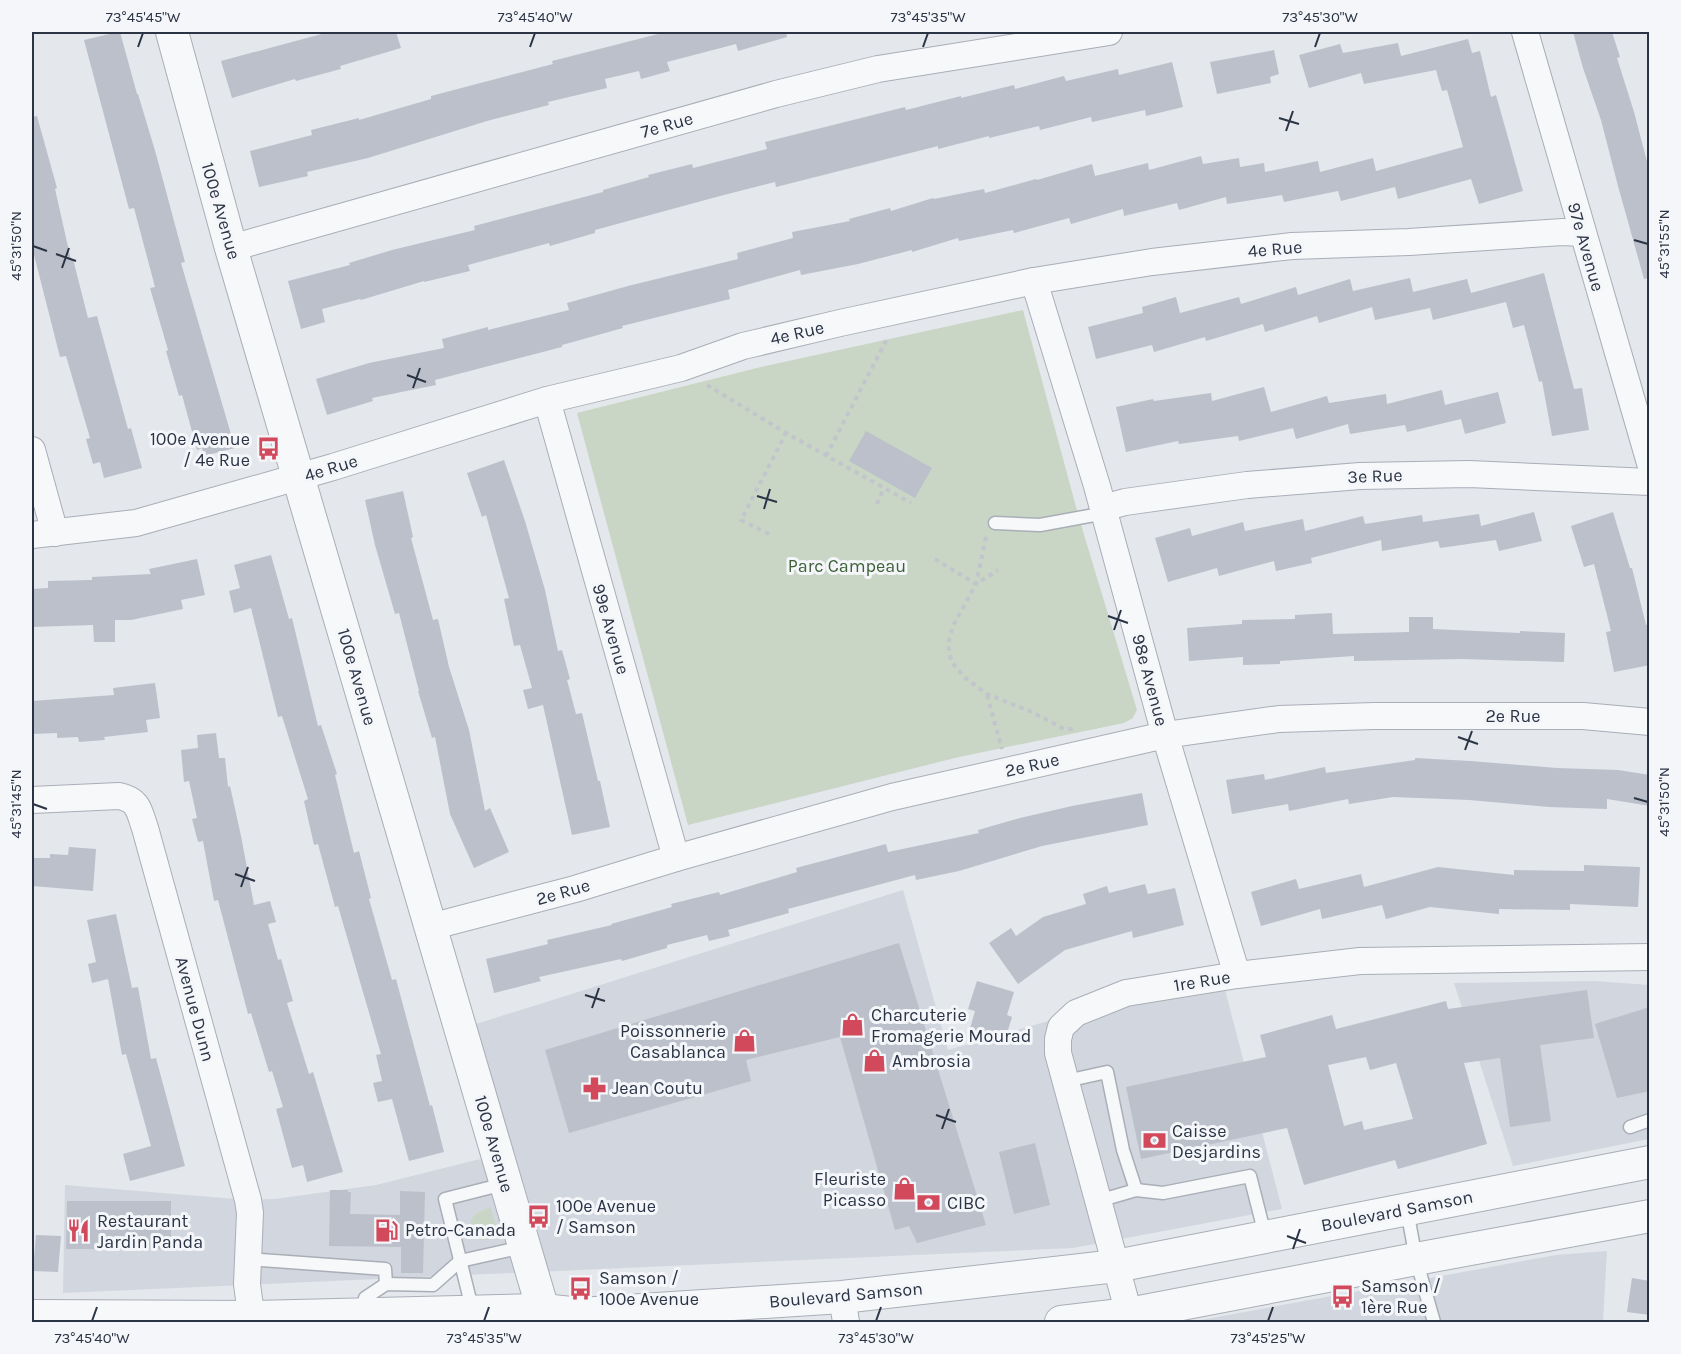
<svg xmlns="http://www.w3.org/2000/svg" width="1681" height="1354" viewBox="0 0 1681 1354" font-family="Karla,sans-serif">
	<rect width="100%" height="100%" fill="#e4e7ec"/>
	<g fill="#d2d6de">
		<path d="M903,890L948,1050L1076,1013L1222,978L1282,1209L1073,1248L63,1293L65,1185L248,1200L275,1199L376,1185L476,1160L498,1156L460,1029Z"/>
		<path d="M1594,981L1649,985V1139L1513,1166L1454,983Z"/>
		<path d="M1607,1251L1603,1322H1190L1556,1255Z"/>
	</g>
	<g fill="#c9d6c5">
		<path d="M1023,310L1079,518L1137,710L1133,718L1124,723L959,757L688,825L577,413L761,367Z"/>
		<path d="M490,1207L499,1237C494,1238 488,1240 484,1240C473,1239 467,1226 473,1217C477,1212 484,1210 490,1207Z"/>
	</g>
	<g fill="#bbc0ca" fill-rule="evenodd">
		<path d="M118,32H120L137,94H138L156,154L185,262L181,263L235,448L204,456L202,448L197,450L182,395L179,396L166,351L168,350L150,288L155,287L134,208L129,209L84,40Z"/>
		<path d="M329,32H396L401,48L340,66L341,69L296,81L295,79L232,98L221,61Z"/>
		<path d="M666,32H786L787,37L738,51L736,44L667,62L670,71L641,79L639,71L605,79L607,88L548,102L549,105L487,121L368,158L307,172L308,176L259,187L250,151L312,135L311,130L359,118V120L431,99V96L553,64L552,61Z"/>
		<path d="M1573,32H1612L1620,57L1617,58L1634,112L1650,173V278L1644,279L1618,186L1601,120L1583,68Z"/>
		<path d="M1468,39L1472,53L1480,51L1491,97L1496,95L1523,191L1479,204L1471,179L1398,199L1395,187L1341,201L1338,191L1284,202L1282,195L1227,204L1226,197L1179,210L1177,203L1124,216L1123,209L1071,224L1069,218L1014,233L1013,230L959,241L958,238L912,252V250L858,264L801,275L800,270L728,290L730,299L622,326L623,328L562,345V347L435,380L436,385L372,398L373,401L327,415L316,379L369,363L444,348L442,339L488,327V330L569,310L567,303L628,286L738,259L737,253L793,238L792,232L850,221L849,219L890,208L891,211L933,198L934,199L984,189L985,193L1036,179L1037,180L1092,164L1095,176L1148,163L1149,170L1201,156L1203,164L1239,158L1240,167L1264,163L1265,172L1318,161L1320,172L1373,158L1376,171L1463,147L1447,90L1442,91L1436,70L1364,84L1361,73L1309,88L1299,55L1340,44L1343,53L1398,43L1401,56Z"/>
		<path d="M1274,50L1279,74L1270,77L1271,83L1217,94L1210,62Z"/>
		<path d="M1172,62L1183,107L1146,116L1145,110L1092,122L1091,117L1040,130L1039,126L989,138V136L938,149V146L776,187L775,182L720,196L595,230V233L550,246L549,243L468,265L470,271L424,282V281L361,300L360,299L322,309L325,322L301,329L288,281L350,265L349,263L392,250L475,230L474,226L603,192V190L649,177L648,175L692,164L693,168L767,149L765,142L905,107L906,110L961,96V98L1014,85L1015,89L1064,76L1066,81L1118,69L1119,75Z"/>
		<path d="M37,116L57,188L55,189L71,260L73,259L88,318L97,316L128,429L131,428L142,468L104,478L100,462L93,464L86,439L90,438L66,356L60,357L32,247V117Z"/>
		<path d="M1544,273L1574,389L1582,388L1589,430L1552,436L1542,381L1539,382L1524,325L1513,328L1506,302L1433,320L1430,308L1375,320L1372,307L1319,323L1317,316L1265,332L1263,324L1206,341L1205,337L1154,352L1152,345L1096,359L1088,327L1143,313L1142,307L1176,297L1180,313L1239,297L1241,304L1296,287L1298,295L1350,279L1353,291L1410,278L1413,292L1467,279L1471,293Z"/>
		<path d="M1264,387L1271,412L1327,396L1329,403L1386,394L1387,404L1442,390L1445,405L1498,392L1506,423L1465,434L1461,419L1407,432L1405,425L1350,434L1348,424L1296,439L1293,428L1239,441L1238,436L1179,444L1178,441L1126,452L1116,407L1153,399L1154,401L1211,393L1212,401Z"/>
		<path d="M866,431L932,468L915,498L849,461Z"/>
		<path d="M504,460L525,521L545,590L558,651L562,650L570,679L567,680L576,714L582,713L598,781H600L610,827L572,835L543,705L528,709L523,690L532,688L520,645L514,646L504,599L509,598L486,515L482,517L467,473Z"/>
		<path d="M403,491L413,537L411,538L433,620L438,619L449,667L469,730L485,811L490,808L509,852L474,868L450,814L435,737L432,738L418,691H419L399,613L395,614L375,545L365,500Z"/>
		<path d="M1534,512L1542,541L1499,551L1496,540L1440,548L1438,541L1382,551L1381,540L1311,558L1312,563L1276,571L1274,561L1219,576L1217,568L1168,582L1155,538L1190,528L1192,536L1243,522L1245,531L1303,519L1305,531L1363,516L1365,524L1422,515L1423,522L1479,514L1481,526Z"/>
		<path d="M1613,512L1630,568H1632L1646,625L1650,624V665L1614,672L1606,632L1611,631L1594,564L1584,567L1571,526Z"/>
		<path d="M271,555L289,619L292,618L318,726L321,725L337,774L335,775L354,853L359,851L371,898L369,899L392,980L396,979L430,1106L432,1105L444,1152L409,1161L392,1099L378,1102L373,1083L382,1081L376,1055L381,1054L338,906L335,907L318,844L314,845L304,801L308,799L282,716L278,717L251,608L234,613L229,591L240,588L234,565Z"/>
		<path d="M197,559L205,595L181,600L183,609L131,620H115V642H94L93,625L32,627V589L48,588V581L92,580V577L151,574L149,569Z"/>
		<path d="M1332,613L1333,634L1409,632V617H1433V629L1520,633V631L1565,633L1564,662L1462,659L1354,661V656L1280,661V664L1243,665V657L1189,661L1187,628L1242,624V620L1295,619V615Z"/>
		<path d="M155,683L160,718L146,720L148,732L104,737L105,740L79,742L78,737L57,738V733L32,734V701L114,695L113,688Z"/>
		<path d="M216,733L219,758H225L228,787L230,786L241,836L254,905L270,901L276,922L268,924L278,960L281,959L293,1001L287,1003L309,1074L313,1072L343,1172L307,1182L303,1165L292,1168L276,1109L283,1107L272,1071L269,1072L251,1013L248,1014L218,900L214,901L203,841L198,842L192,819L197,818L189,781L184,782L181,750L198,748L197,735Z"/>
		<path d="M1415,758L1470,761L1557,768L1618,770L1650,775V806L1607,799V809L1549,807L1469,800L1393,797L1349,804L1348,799L1289,811L1288,804L1232,814L1226,780L1264,774L1265,780L1325,767L1326,773L1415,760Z"/>
		<path d="M1142,793L1148,825L1042,846L959,871L916,880L915,875L788,909L789,913L728,930L730,936L709,941L707,935L667,945V948L622,961L621,959L539,977L541,981L494,993L486,959L548,944L547,940L612,925L611,924L672,907L671,904L719,892L720,895L797,872L796,868L886,844L888,852L979,833L978,830L1020,818L1072,806Z"/>
		<path d="M69,847L96,849L93,891L32,886V858H50V854L68,855Z"/>
		<path d="M1584,865L1640,867L1638,907L1570,904V910L1499,909V914L1430,907L1386,919L1382,905L1322,919L1320,909L1261,926L1251,892L1296,879L1299,889L1361,874L1364,887L1438,867L1514,875V870L1584,871Z"/>
		<path d="M1145,884L1148,894L1175,888L1184,925L1133,938L1132,931L1065,950L1018,984L989,943L1011,928L1016,936L1043,917L1086,904L1083,894L1107,886L1109,893Z"/>
		<path d="M116,914L132,988L138,987L151,1059L156,1058L185,1166L130,1181L123,1154L151,1146L126,1054L122,1055L108,979L92,983L88,964L96,962L87,920Z"/>
		<path d="M899,943L986,1225L917,1243L909,1226L895,1230L840,1037L746,1060L751,1081L569,1133L545,1050Z"/>
		<path d="M977,981L1014,992L1007,1015L1012,1017L1004,1043L969,1032L975,1011L968,1009Z"/>
		<path d="M1587,990L1594,1038L1540,1045L1551,1121L1510,1127L1500,1058L1464,1063L1487,1144L1398,1169L1395,1160L1304,1185L1287,1128L1141,1159L1126,1087L1266,1057L1260,1035L1332,1015L1336,1029L1446,1001L1448,1009ZM1366,1057L1370,1070L1396,1063L1413,1119L1364,1130L1362,1121L1344,1126L1328,1065Z"/>
		<path d="M1650,1007V1091L1617,1098L1595,1024Z"/>
		<path d="M1035,1143L1050,1205L1014,1214L999,1152Z"/>
		<path d="M330,1190H348V1192H351L350,1214L400,1215V1191L425,1192L423,1273H401V1247L329,1246Z"/>
		<path d="M67,1201H171V1249H66Z"/>
		<path d="M36,1235L61,1236L58,1272L33,1271Z"/>
		<path d="M1632,1278L1650,1281V1315L1627,1312Z"/>
	</g>
	<g fill="none" stroke-linecap="round" stroke-linejoin="round">
		<defs>
			<g id="service">
				<path d="M995,523L1040,525L1105,513"/>
				<path d="M1066,1081L1107,1072L1123,1150L1136,1190"/>
				<path d="M1630,1127L1650,1120"/>
				<path d="M1098,1201L1136,1190L1163,1193L1250,1176L1265,1235"/>
				<path d="M1407,1210L1416,1259L1434,1322"/>
				<path d="M248,1259L385,1269L386,1284"/>
				<path d="M473,1312L445,1199L504,1184"/>
				<path d="M363,1314L365,1298L386,1284L433,1285L460,1261L523,1247"/>
			</g>
			<g id="minor">
				<path d="M1525,32L1650,463"/>
				<path d="M231,248L776,94L878,69L1109,32"/>
				<path d="M1034,281L1097,486L1165,735L1237,975"/>
				<path d="M547,400L676,858"/>
				<path d="M32,450L55,533"/>
				<path d="M1103,508L1125,502L1247,485L1360,476L1469,474L1650,482"/>
				<path d="M32,535L136,523L333,467L547,400L681,368L743,346L840,323L1034,281L1152,262L1292,246L1409,242L1563,232L1582,233"/>
				<path d="M32,800L119,796C139,800 139,811 145,828L248,1200L250,1213L247,1284L252,1322"/>
				<path d="M430,927L575,889L676,858L892,797L1165,735L1279,719L1374,716H1583L1650,722"/>
				<path d="M842,1297L846,1322"/>
				<path d="M1129,1314L1058,1053V1039L1061,1027L1076,1013L1126,993L1237,975L1360,961L1650,957"/>
			</g>
			<g id="tertiary">
				<path d="M172,32L231,248L543,1310V1322"/>
				<path d="M32,1316L252,1317L543,1310L580,1314L842,1297L1116,1266L1650,1162"/>
				<path d="M1061,1322L1129,1314L1416,1259L1650,1216"/>
			</g>
		</defs>
		<use href="#service" stroke="#a9aeb7" stroke-width="15"/>
		<use href="#minor" stroke="#a9aeb7" stroke-width="28"/>
		<use href="#tertiary" stroke="#a9aeb7" stroke-width="34"/>
		<g stroke="#c2c5cb" stroke-width="4" stroke-dasharray="4.5 4.5" stroke-linecap="butt">
			<path d="M707,385L786,433L911,503"/>
			<path d="M826,456L888,337"/>
			<path d="M877,504L884,488"/>
			<path d="M769,534L741,520L786,433"/>
			<path d="M986,537L976,584L953,626L948,644L951,661L964,677L987,694L1032,712L1064,729H1076"/>
			<path d="M935,559L976,584L998,570"/>
			<path d="M987,695L1002,749"/>
		</g>
		<use href="#service" stroke="#f7f8fa" stroke-width="12"/>
		<use href="#minor" stroke="#f7f8fa" stroke-width="26"/>
		<use href="#tertiary" stroke="#f7f8fa" stroke-width="32"/>
	</g>
	<path fill="none" stroke="#2b3445" stroke-width="2" d="M138,47L143,33M530,47L535,33M923,47L928,33M1315,47L1320,33M1279,118L1299,124M1286,131L1293,111M1634,240L1648,244M33,246L47,251M56,254L76,261M62,268L69,248M407,375L426,382M413,388L420,368M757,496L777,502M764,509L770,489M1108,616L1128,623M1114,630L1121,610M1458,737L1478,744M1465,750L1472,731M1634,798L1648,802M33,804L47,809M235,874L255,881M241,887L248,867M585,995L605,1001M592,1008L599,988M936,1115L956,1122M942,1129L949,1109M1287,1236L1306,1243M1293,1249L1300,1229M92,1321L97,1307M484,1321L489,1307M876,1321L881,1307M1268,1321L1273,1307"/>
	<defs>
		<symbol id="bus-bare" viewBox="-9 -9 18 18"><path d="M-5-6H5V4H4V6H2V4H-2V6H-4V4H-5ZM-3.5-4V0h7V-4ZM-3.5 1.2v1.5H-2V1.2ZM2 1.2v1.5H3.5V1.2Z" fill="#d1495b" stroke="#f4f6f9" stroke-width="2.5" paint-order="stroke"/></symbol>
		<symbol id="shop-bare" viewBox="-9 -9 18 18"><path d="M-5-2.5h2.3a2.7 3.5 0 0 1 5.4 0H5L5.5 6h-11ZM-1.5-2.5h3a1.5 2.3 0 0 0-3 0Z" fill="#d1495b" stroke="#f4f6f9" stroke-width="2.5" paint-order="stroke"/></symbol>
		<symbol id="pharmacy-bare" viewBox="-9 -9 18 18"><path d="M-2-6h4v4h4v4h-4v4h-4v-4h-4v-4h4Z" fill="#d1495b" stroke="#f4f6f9" stroke-width="2.5" paint-order="stroke"/></symbol>
		<symbol id="bank-bare" viewBox="-9 -9 18 18"><path d="M-6-4H6V4H-6ZM0-2.3a2.3 2.3 0 1 0 0 4.6a2.3 2.3 0 1 0 0-4.6Z" fill="#d1495b" stroke="#f4f6f9" stroke-width="2.5" paint-order="stroke"/></symbol>
		<symbol id="fuel-bare" viewBox="-9 -9 18 18"><path d="M-5.5-6h7V0h2V4h1.3V-2.5L3-4.5l.8-.8L6-3V5H2.5V1h-1V6h-7ZM-4.2-4.7v3.2H.2V-4.7Z" fill="#d1495b" stroke="#f4f6f9" stroke-width="2.5" paint-order="stroke"/></symbol>
		<symbol id="restaurant-bare" viewBox="-9 -9 18 18"><path d="M-5-6h1v4h1v-4h1v4h1v-4h1v5L-1.5 .5V6h-2V.5L-5-1ZM5-6V6H3V1.5H1.5Q1.5-4 5-6Z" fill="#d1495b" stroke="#f4f6f9" stroke-width="2.5" paint-order="stroke"/></symbol>
	</defs>
	<g fill-rule="evenodd">
		<use href="#bus-bare" x="252" y="432" width="33" height="33"/>
		<use href="#shop-bare" x="836" y="1008" width="33" height="33"/>
		<use href="#shop-bare" x="728" y="1024" width="33" height="33"/>
		<use href="#shop-bare" x="858" y="1044" width="33" height="33"/>
		<use href="#pharmacy-bare" x="578" y="1072" width="33" height="33"/>
		<use href="#bank-bare" x="1138" y="1124" width="33" height="33"/>
		<use href="#shop-bare" x="888" y="1172" width="33" height="33"/>
		<use href="#bank-bare" x="912" y="1186" width="33" height="33"/>
		<use href="#bus-bare" x="522" y="1200" width="33" height="33"/>
		<use href="#fuel-bare" x="370" y="1214" width="33" height="33"/>
		<use href="#restaurant-bare" x="62" y="1214" width="33" height="33"/>
		<use href="#bus-bare" x="564" y="1272" width="33" height="33"/>
		<use href="#bus-bare" x="1326" y="1280" width="33" height="33"/>
	</g>
	<g text-anchor="middle" dominant-baseline="central" stroke-width="6" stroke-linejoin="round" paint-order="stroke">
		<g font-size="18" fill="#2b3445" stroke="#f4f6f9">
			<text transform="translate(667 125) rotate(-16)">7e Rue</text>
			<text transform="translate(221 211) rotate(74)">100e Avenue</text>
			<text transform="translate(1586 247) rotate(74)">97e Avenue</text>
			<text transform="translate(1275 249) rotate(-5)">4e Rue</text>
			<text transform="translate(797 333) rotate(-13)">4e Rue</text>
			<text transform="translate(331 468) rotate(-17)">4e Rue</text>
			<text transform="translate(1375 476) rotate(-2)">3e Rue</text>
			<text transform="translate(611 629) rotate(74)">99e Avenue</text>
			<text transform="translate(357 677) rotate(74)">100e Avenue</text>
			<text transform="translate(1150 680) rotate(75)">98e Avenue</text>
			<text x="1513" y="716">2e Rue</text>
			<text transform="translate(1032 765) rotate(-13)">2e Rue</text>
			<text transform="translate(563 892) rotate(-16)">2e Rue</text>
			<text transform="translate(1202 981) rotate(-9)">1re Rue</text>
			<text transform="translate(195 1009) rotate(75)">Avenue Dunn</text>
			<text transform="translate(494 1144) rotate(74)">100e Avenue</text>
			<text transform="translate(1397 1211) rotate(-11)">Boulevard Samson</text>
			<text transform="translate(846 1295) rotate(-5)">Boulevard Samson</text>
		</g>
		<g font-size="18" fill="#2b3445" stroke="#f4f6f9" text-anchor="start">
			<text x="250" y="439" text-anchor="end">100e Avenue<tspan x="250" dy="21">/ 4e Rue</tspan></text>
			<text x="871" y="1015">Charcuterie<tspan x="871" dy="21">Fromagerie Mourad</tspan></text>
			<text x="726" y="1031" text-anchor="end">Poissonnerie<tspan x="726" dy="21">Casablanca</tspan></text>
			<text x="892" y="1061">Ambrosia</text>
			<text x="612" y="1088">Jean Coutu</text>
			<text x="1172" y="1131">Caisse<tspan x="1172" dy="21">Desjardins</tspan></text>
			<text x="886" y="1179" text-anchor="end">Fleuriste<tspan x="886" dy="21">Picasso</tspan></text>
			<text x="947" y="1203">CIBC</text>
			<text x="556" y="1206">100e Avenue<tspan x="556" dy="21">/ Samson</tspan></text>
			<text x="97" y="1221">Restaurant<tspan x="97" dy="21">Jardin Panda</tspan></text>
			<text x="405" y="1230">Petro-Canada</text>
			<text x="599" y="1278">Samson /<tspan x="599" dy="21">100e Avenue</tspan></text>
			<text x="1361" y="1286">Samson /<tspan x="1361" dy="21">1ère Rue</tspan></text>
		</g>
		<g font-size="18" fill="#3f6138" stroke="#f4f6f9">
			<text x="847" y="566">Parc Campeau</text>
		</g>
	</g>
	<rect width="1681" height="1354" fill="none" stroke="#f4f6f9" stroke-width="66"/>
	<rect x="33" y="33" width="1615" height="1288" fill="none" stroke="#2b3445" stroke-width="2"/>
	<g font-size="15" text-anchor="middle" fill="#2b3445">
		<text x="143" y="22">73°45'45"W</text>
		<text x="535" y="22">73°45'40"W</text>
		<text x="928" y="22">73°45'35"W</text>
		<text x="1320" y="22">73°45'30"W</text>
		<text transform="translate(1664 244) rotate(-90)" y="5">45°31'55"N</text>
		<text transform="translate(16 246) rotate(-90)" y="5">45°31'50"N</text>
		<text transform="translate(1664 802) rotate(-90)" y="5">45°31'50"N</text>
		<text transform="translate(16 804) rotate(-90)" y="5">45°31'45"N</text>
		<text x="92" y="1343">73°45'40"W</text>
		<text x="484" y="1343">73°45'35"W</text>
		<text x="876" y="1343">73°45'30"W</text>
		<text x="1268" y="1343">73°45'25"W</text>
	</g>
</svg>
